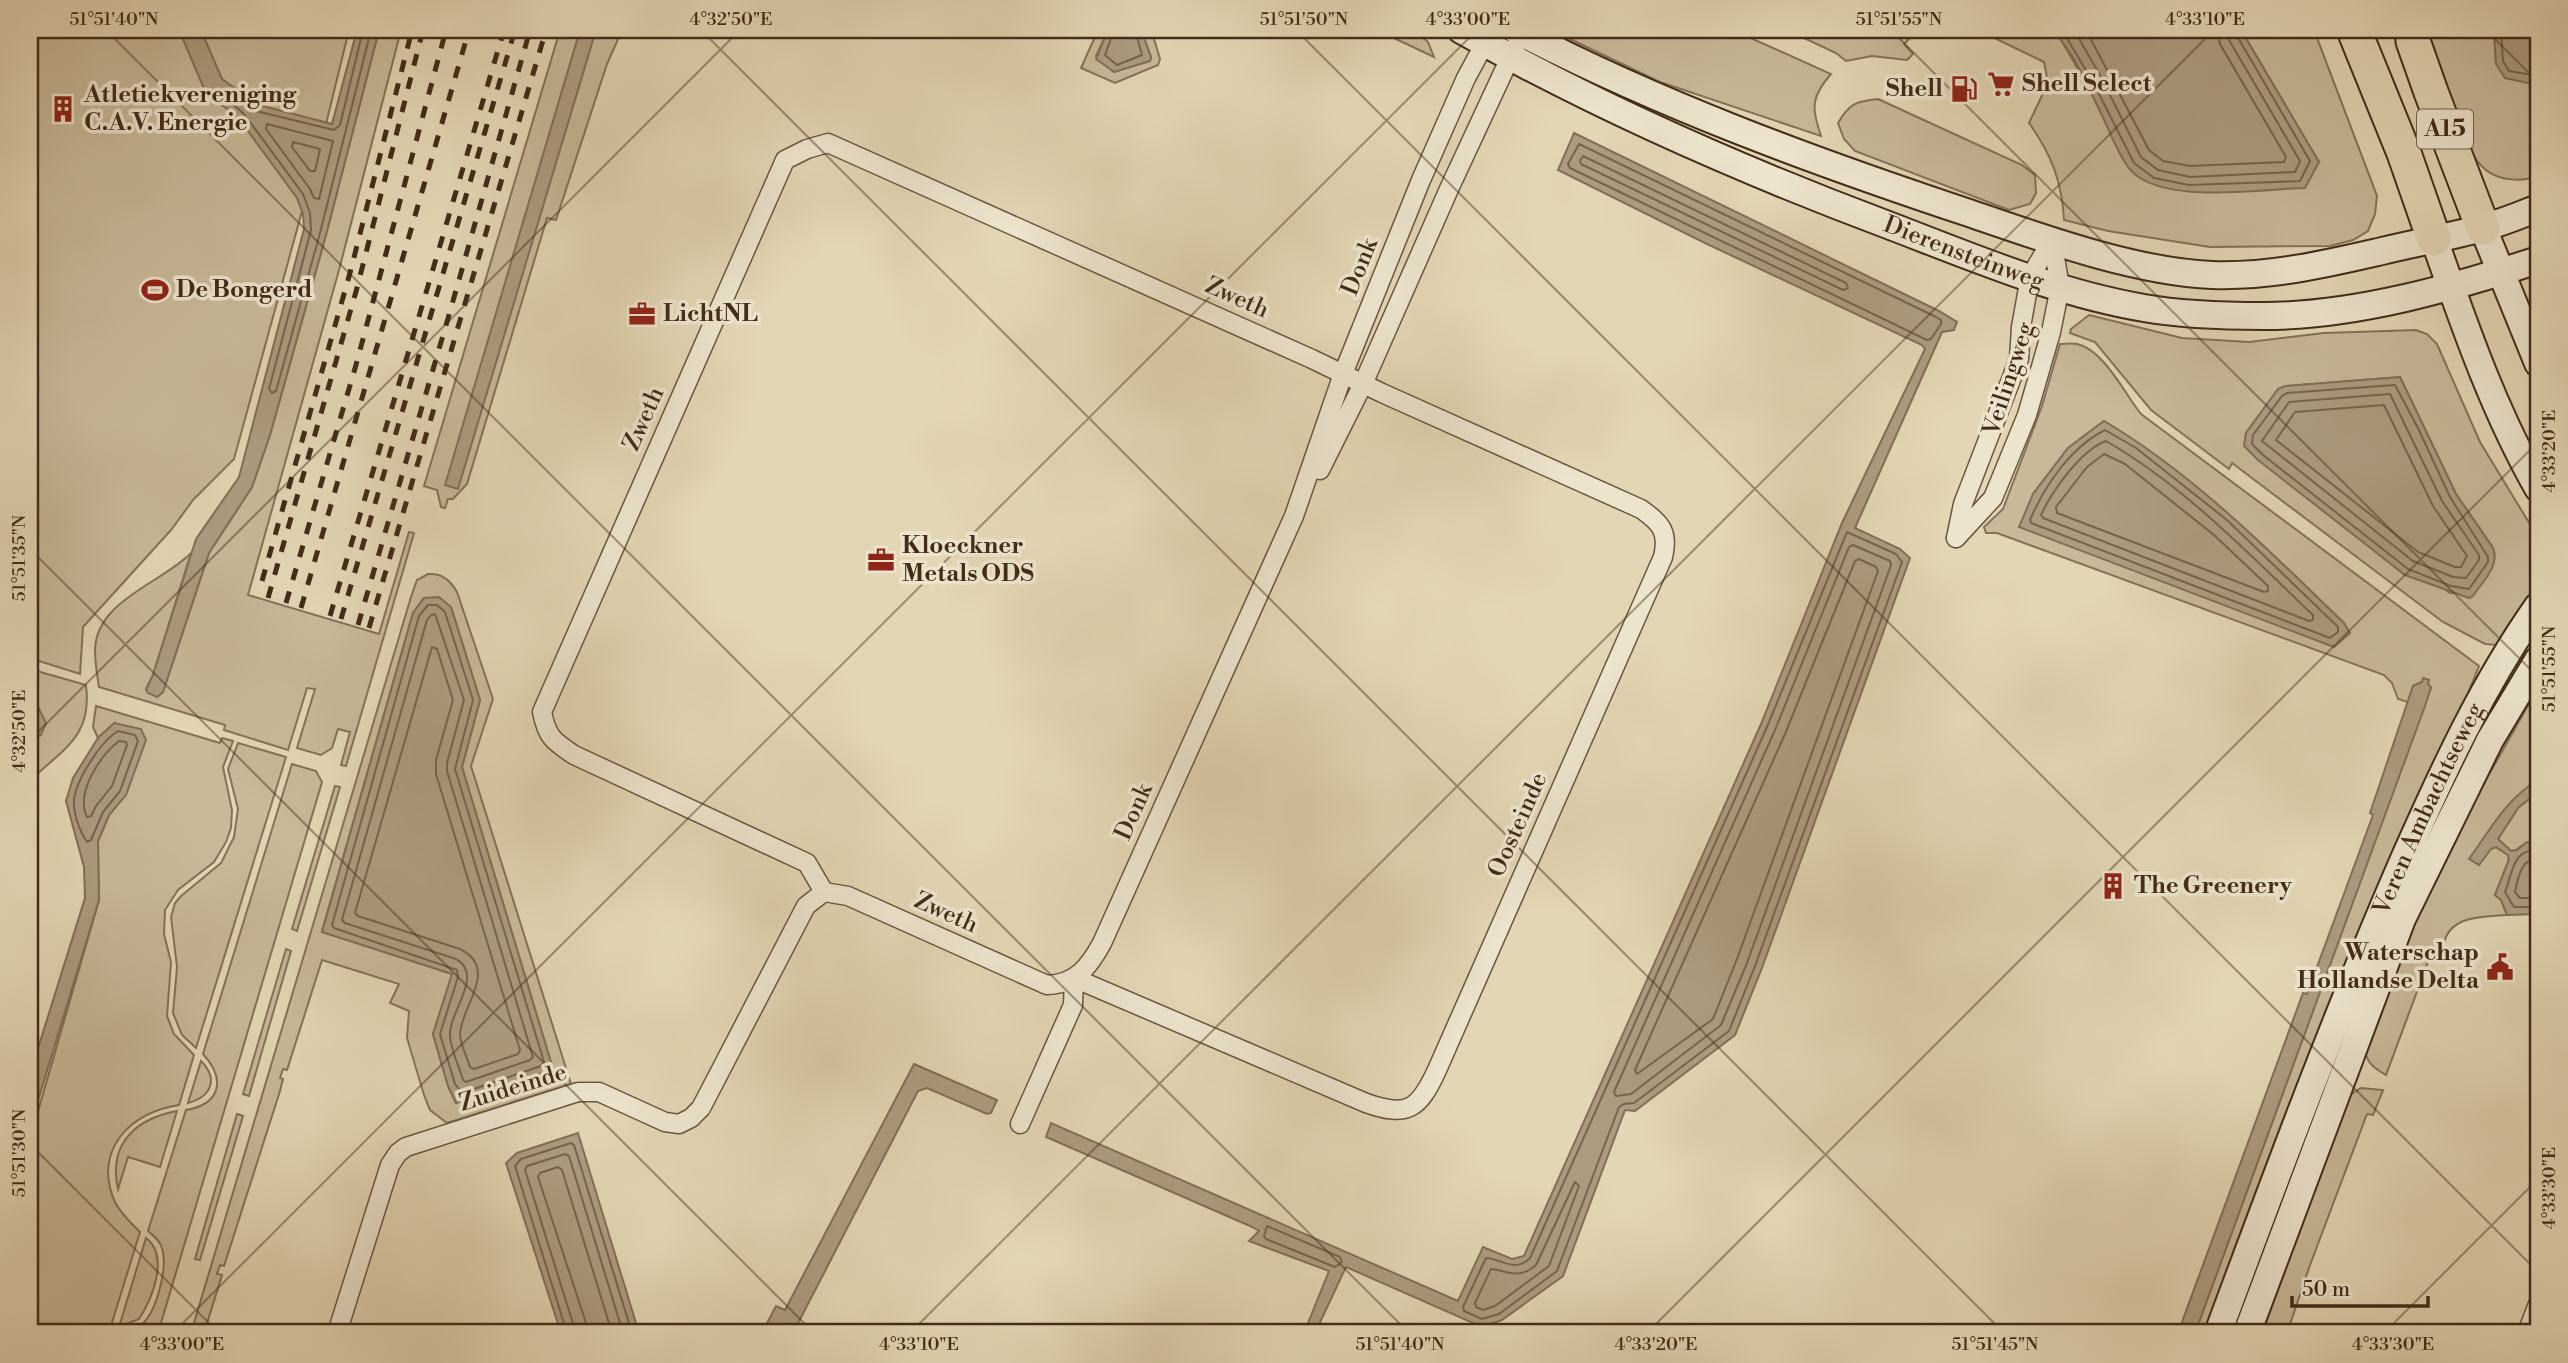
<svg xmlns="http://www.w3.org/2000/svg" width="2568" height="1363" viewBox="0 0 2568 1363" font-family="'Libre Bodoni',serif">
	<rect width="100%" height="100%" fill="#e3d6b4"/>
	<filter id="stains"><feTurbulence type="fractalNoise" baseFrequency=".00286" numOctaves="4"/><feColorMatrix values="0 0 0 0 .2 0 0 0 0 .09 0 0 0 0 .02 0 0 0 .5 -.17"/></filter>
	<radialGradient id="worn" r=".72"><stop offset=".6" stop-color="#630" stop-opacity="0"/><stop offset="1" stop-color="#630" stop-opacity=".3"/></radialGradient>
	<g fill="#c8b999" stroke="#857258" stroke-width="2" fill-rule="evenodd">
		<path d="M30,30H349L327,120L234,459L193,500L171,530L83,627L80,674L39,661L30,662Z"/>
		<path d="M379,30H401L339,270L248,595L379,634L409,532L414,533L346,766L341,765L350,732L338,729L332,748L321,755L297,748L315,689L307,688L288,750L224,730L225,725L99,687C97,675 95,662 95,649C97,600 162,583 191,553L153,675L146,689L157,697L163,692L209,553L252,487L270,435L326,235Z"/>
		<path d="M560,30H622L607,64L556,220L547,218L467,484L453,499H448L445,508L441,507L437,490L424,486Z"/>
		<path d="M1098,30H1108L1096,56L1114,72L1150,61L1151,57L1141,30H1158L1154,39L1160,59L1158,65L1115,83L1081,68Z"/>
		<path d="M1377,30H1414L1428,42L1434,57Z"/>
		<path d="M1551,30H1733L1831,74C1810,98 1812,108 1821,136L1660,82Z"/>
		<path d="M1787,30H1918L1904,44L1913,54L1907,60L1872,56L1846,61L1836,53Z"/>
		<path d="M1978,30H2052L2060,38L2087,85L2129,168L2319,162L2241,30H2314L2377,196L2375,214L2368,231L2353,240L2330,246L2210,247L2108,231L2064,220C2062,181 2051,154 2029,123L2048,83L2044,62Z"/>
		<path d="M2427,30H2494L2496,64L2528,83L2538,82V176C2523,182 2499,181 2486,170C2457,147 2434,66 2427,30Z"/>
		<path d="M1878,99L2022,165L2035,175L2036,193L2030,204L2009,210L1855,151L1844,139L1838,123C1849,104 1856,101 1878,99Z"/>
		<path d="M2089,315L2182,338L2249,342L2324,333L2416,330L2427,334L2437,344L2480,442L2531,526L2538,542V579L2532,596L2497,645L2485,644L2443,622L2232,463L2229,469L2151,410L2095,342L2070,333L2071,329ZM2400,377L2456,494L2493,548C2500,567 2480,583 2469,598L2459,593H2450L2245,446L2246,433L2278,389L2285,386Z"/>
		<path d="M2060,344C2065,344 2072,343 2077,344C2103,349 2125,394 2141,414L2479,666L2211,1333H2195L2431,688L2422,682L2413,686L2408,702L2398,699L2392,683L2384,675L1997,533H1986L1984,527L2003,509L2042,406ZM2104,421C2195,475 2269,551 2344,623L2033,494L2068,448Z"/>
		<path d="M428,574C442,573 450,580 457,592L493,699L471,766L571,1084L447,1123L430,1110L424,1095L407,1038L409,1011L390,1003L399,984L322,960L287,1070L283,1069L280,1078L283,1079L280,1091L224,1266L220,1265L217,1274L222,1275L204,1333H191L411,597L417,580ZM424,598L451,607L480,700L462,767L553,1069L456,1103L448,1086L433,1034L452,974L322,931L413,613Z"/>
		<path d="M30,669L86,685C92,733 68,746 36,775L30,771V739L41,735L38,707L30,701Z"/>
		<path d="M2534,695L2538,696V780C2507,799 2490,830 2470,859L2479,865L2491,848L2496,847L2508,855L2509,859L2495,895L2501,900L2507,915C2481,917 2447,915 2443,948L2434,946L2386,1075C2372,1067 2365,1061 2365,1046L2407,937L2457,831Z"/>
		<path d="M96,706L220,743L222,738L233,741L223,767L232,810L231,828L226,842L214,862L178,890L165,910L164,934L171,962L167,1016L174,1034L194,1055L179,1105C130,1112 92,1151 115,1202C121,1214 131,1223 140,1232L110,1329L89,1333H30V1139L99,900L98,841L109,815L126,794L115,723L98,738L93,727Z"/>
		<path d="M238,743L286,757L196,1048L182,1035L173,1013L177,967L171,917L175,903L181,896L221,863L234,837L238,809L228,769Z"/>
		<path d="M292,764L316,771L322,782L158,1333H120C127,1332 134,1330 140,1326C157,1313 168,1267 162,1248C160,1241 154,1236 148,1231L186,1110C221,1104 226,1079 203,1054Z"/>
		<path d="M335,786L340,787L297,931L292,929Z"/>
		<path d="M2538,792V843L2527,842L2516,850L2511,851L2498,839L2518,808Z"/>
		<path d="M286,949L291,951L249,1096L243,1094Z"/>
		<path d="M201,1061C219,1079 211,1097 188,1103Z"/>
		<path d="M2361,1088L2383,1090L2373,1115L2367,1114L2310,1265L2287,1333H2262L2350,1095Z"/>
		<path d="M177,1111L160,1167L128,1157L118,1189C108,1144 135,1119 177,1111Z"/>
		<path d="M237,1114L243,1116L200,1260L195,1259Z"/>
		<path d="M146,1238C170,1256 152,1299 139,1319L119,1327Z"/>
	</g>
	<g fill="#ac9c7f" stroke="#826f56" stroke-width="2">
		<path d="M179,30H201L222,79L259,105L332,124L357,30H379L326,235L270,435L252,487L209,553L163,692L157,697L148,693L146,690L153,675L196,539L239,477L304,229L303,214L297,198L239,119L205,91Z"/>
		<path d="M580,30H596L458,489L445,485Z"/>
		<path d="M1108,30H1141L1151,57L1150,61L1114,72L1096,59Z"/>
		<path d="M2052,30H2241L2319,162L2305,188C2261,189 2156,206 2128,167C2116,150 2108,127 2099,109C2086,82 2073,51 2052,30Z"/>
		<path d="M2494,30H2538V82L2528,83L2505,78L2496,64Z"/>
		<path d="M1574,133L1939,311L1957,322L1954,330L1942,332L1855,528L1900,549L1910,558L1762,968L1735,1035L1635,1111L1625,1110L1563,1276L1502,1320L1482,1327L1346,1267L1315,1333H1304L1329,1271L1249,1241L1259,1231L1250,1226L1046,1137L1051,1123L1458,1301L1483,1247L1512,1259L1524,1256L1761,724L1842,523L1925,349L1922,345L1707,244L1558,170Z"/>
		<path d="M2400,377L2456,494L2493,548C2500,566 2483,581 2473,596L2469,598L2405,575L2258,460L2244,446L2246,433L2278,389L2285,386Z"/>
		<path d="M2104,421C2195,475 2269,551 2344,623L2350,633L2334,647L2019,527L2033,494L2068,448Z"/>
		<path d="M439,597L451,607L480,700L462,767L553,1069L456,1103L448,1086L433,1034L452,974L322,932L413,613L424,598Z"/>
		<path d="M2423,678L2429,680L2428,684L2431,687L2425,706L2195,1333H2178L2303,993L2307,994L2373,815L2370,813L2413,686L2422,682Z"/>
		<path d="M30,701L38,707L46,723L41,735L30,739Z"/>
		<path d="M114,723L141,729L146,740L126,795L109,815L98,841L99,900L30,1127V1074L85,898L84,867L66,801L73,778L98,738Z"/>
		<path d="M2538,780V792L2518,808L2498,839L2511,851L2517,850L2527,842L2538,843V914L2507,915L2501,900L2495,895L2509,860L2508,855L2496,847L2491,849L2479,865L2469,859C2490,830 2506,799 2538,780Z"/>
		<path d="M914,1064L997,1100L991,1113L987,1114L927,1088L918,1091L794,1331L784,1327L780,1333H762L776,1306L785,1310Z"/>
		<path d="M578,1133L639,1333H561L506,1163L517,1153Z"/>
	</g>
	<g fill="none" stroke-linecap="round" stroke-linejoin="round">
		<g stroke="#77644c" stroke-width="2">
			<path d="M363,30L340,125L334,130L256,111L224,89L219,92L244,114L303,194L310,213L311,230L269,389L272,393L276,391L320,233L371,30"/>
			<path d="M1114,30L1105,55L1117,65L1142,55L1135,30"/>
			<path d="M2062,30L2093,82L2134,163L2154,178L2189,185L2300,181L2310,161L2237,36L2236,30"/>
			<path d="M2074,30L2101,77L2141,157L2158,170L2190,177L2295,172L2300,161L2229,40L2227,30"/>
			<path d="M2086,30L2149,150L2163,161L2190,166L2284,162L2286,157L2220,44L2217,30"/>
			<path d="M2501,30L2503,61L2509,71L2538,76"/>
			<path d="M267,124L333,141L319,199L314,198L310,189L266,129Z"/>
			<path d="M293,142L320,149L315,171H310L292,147Z"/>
			<path d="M1579,144L1936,317L1941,320V324L1931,339L1927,340L1570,168L1568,164Z"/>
			<path d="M1583,156L1846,283L1848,288L1843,290L1581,164L1580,161Z"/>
			<path d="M2395,385L2418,428L2450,497L2488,557V562L2469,589L2451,586L2408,569L2263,455L2252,444L2253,435L2282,396L2287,393Z"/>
			<path d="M2390,394L2442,501L2479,555V560L2466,578L2453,577L2413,561L2262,441L2289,402Z"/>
			<path d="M2384,405L2433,506L2467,556L2461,567H2455L2418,552L2276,440L2295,412Z"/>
			<path d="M2105,430L2136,448L2227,520L2338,627V632L2330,638L2031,523L2030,520C2045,485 2071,447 2105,430Z"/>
			<path d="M2106,441C2183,485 2249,554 2313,615V620L2309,621L2043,518L2041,515C2052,491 2081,450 2106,441Z"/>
			<path d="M2104,454L2125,464L2214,535L2268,586V591L2264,592L2057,513L2056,507L2087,467Z"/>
			<path d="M1847,532L1896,554L1902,562L1755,966L1729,1031L1634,1103L1624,1104L1619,1107L1557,1271L1499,1314L1482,1319L1464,1311L1463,1307L1486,1258C1502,1259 1515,1273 1530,1258L1767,727Z"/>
			<path d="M1853,545L1890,561L1891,565L1747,963L1721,1025L1631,1094L1616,1096L1614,1092L1775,730L1849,547Z"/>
			<path d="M1859,559L1876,567L1878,571L1737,959L1713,1019L1637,1074L1635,1070L1785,734L1855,561Z"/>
			<path d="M428,605H437L445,612L473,700L455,769L544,1062L541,1066L462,1093L455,1084L440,1034L458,977L457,970L334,928L332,925L419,616Z"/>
			<path d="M435,614L464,700L447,763V771L533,1057L530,1060L466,1082L463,1080C459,1066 451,1050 450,1036C448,1013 485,975 456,959L345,923L342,920L427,620L431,615Z"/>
			<path d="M432,647L437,649L453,700L436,760V774L520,1050L518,1054L474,1069L470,1067C467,1057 460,1044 460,1034C461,1006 500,969 460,949L358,916L355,913Z"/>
			<path d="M118,731L135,735L138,741L120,791L103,812L91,840L87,842C80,832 73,813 74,800C76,780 101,741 118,731Z"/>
			<path d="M119,741L126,742L127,745L112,786L96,806L91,816L87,817C75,793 100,756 119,741Z"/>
			<path d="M2538,850C2513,848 2512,874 2505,892L2514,907H2538"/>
			<path d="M2538,859C2521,858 2518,878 2515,892L2520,898H2538"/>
			<path d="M1575,1182L1579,1186L1549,1266L1495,1306L1483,1310L1476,1307L1475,1303L1491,1269C1509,1271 1519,1280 1536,1265Z"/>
			<path d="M1267,1226L1340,1257L1342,1262L1335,1267L1266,1239L1264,1236Z"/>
			<path d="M567,1333L515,1166L521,1159L571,1143L574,1145L632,1333"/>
			<path d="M576,1333L525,1170L527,1166L565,1154L569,1156L623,1333"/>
			<path d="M587,1333L586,1323L538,1177L540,1173L558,1167L562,1170L612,1333"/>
		</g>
		<defs>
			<g id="minor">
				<path d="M1320,470L1363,384L1449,189L1515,47"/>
				<path d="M1956,538L1993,498L2027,415L2051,332L2060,287L2052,240"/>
				<path d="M1956,538L1963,504L2019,359L2021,327L2030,277L2052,240"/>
				<path d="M824,892L807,863L574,755C553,741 547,737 542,712L785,160L807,149L828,143L1312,359L1382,393L1641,509C1661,523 1669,532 1663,557L1437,1070C1419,1109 1408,1118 1366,1103L1074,978"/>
				<path d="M824,892L848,896L1047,985C1076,984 1089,967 1102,943L1294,516L1343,374L1421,180L1466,78L1492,30"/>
				<path d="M1020,1124L1073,1005L1074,978"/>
				<path d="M337,1333L390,1165L398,1153L406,1147L578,1092H599L665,1122L679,1124L691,1118L701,1108L806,906L824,892"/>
				<path d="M2527,1333L2538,1304"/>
			</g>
			<g id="secondary">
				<path id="s1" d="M1461,30C1598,107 1741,170 1888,225C1972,257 2056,293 2144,308C2183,315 2225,316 2264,316C2354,316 2453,288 2538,260"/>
				<path d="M1516,30C1660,105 1813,161 1966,212C2039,237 2135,272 2212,275C2271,277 2325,264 2382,251C2415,243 2449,237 2482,228C2501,223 2520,215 2538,208"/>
				<path d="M2483,228L2538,363"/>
				<path d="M2434,239C2464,324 2493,409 2538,488"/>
				<path id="s2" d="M2218,1333C2277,1174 2336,1015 2404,859C2443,771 2483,684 2538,606"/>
				<path d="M2247,1333L2402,919L2490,740L2538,660"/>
			</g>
			<g id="motorway">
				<path d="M2354,30L2404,153L2434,239"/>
				<path d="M2412,30L2413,41L2431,92L2483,228"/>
			</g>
		</defs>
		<use href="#minor" stroke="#6a563f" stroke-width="21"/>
		<use href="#secondary" stroke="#422c18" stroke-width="30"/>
		<use href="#motorway" stroke="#422c18" stroke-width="37"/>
		<use href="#minor" stroke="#ede4ce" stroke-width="18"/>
		<use href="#secondary" stroke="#ede4ce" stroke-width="26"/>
		<use href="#motorway" stroke="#e3d6b4" stroke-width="33"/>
		<g stroke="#422c18" stroke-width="5" stroke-dasharray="12 12" stroke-linecap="butt">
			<path d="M262,581L350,273L412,30"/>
			<path d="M268,598L357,288L423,30"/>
			<path d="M286,603L356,365L446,30"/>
			<path d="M301,608L469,30"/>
			<path d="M330,616L504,30"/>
			<path d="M341,619L515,30"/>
			<path d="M358,625L449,315L530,30"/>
			<path d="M369,628L546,30"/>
		</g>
	</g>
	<path fill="none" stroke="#422c18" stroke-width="2" stroke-opacity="0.45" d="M106,30L1409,1333M701,30L2004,1333M1296,30L2538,1272M1891,30L2538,677M2486,30L2538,82M30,549L814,1333M30,740L740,30M30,1144L219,1333M173,1333L1477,30M910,1333L2214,30M1647,1333L2538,442M2384,1333L2538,1179"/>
	<defs>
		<symbol id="supermarket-bare" viewBox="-9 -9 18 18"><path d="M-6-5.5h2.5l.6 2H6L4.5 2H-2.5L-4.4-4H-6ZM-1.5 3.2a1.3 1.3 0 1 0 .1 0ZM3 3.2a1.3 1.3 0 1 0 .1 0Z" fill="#8f2418" stroke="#ede4ce" stroke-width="2.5" paint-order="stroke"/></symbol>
		<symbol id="fuel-bare" viewBox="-9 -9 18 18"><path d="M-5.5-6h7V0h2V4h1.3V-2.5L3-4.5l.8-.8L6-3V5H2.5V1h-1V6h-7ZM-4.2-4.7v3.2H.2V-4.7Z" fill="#8f2418" stroke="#ede4ce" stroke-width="2.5" paint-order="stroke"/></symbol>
		<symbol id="building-bare" viewBox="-9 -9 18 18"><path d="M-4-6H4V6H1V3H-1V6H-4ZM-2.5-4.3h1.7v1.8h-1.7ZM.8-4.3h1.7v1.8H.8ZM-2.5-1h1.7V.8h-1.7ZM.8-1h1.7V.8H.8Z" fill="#8f2418" stroke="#ede4ce" stroke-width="2.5" paint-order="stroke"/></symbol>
		<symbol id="stadium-bare" viewBox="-9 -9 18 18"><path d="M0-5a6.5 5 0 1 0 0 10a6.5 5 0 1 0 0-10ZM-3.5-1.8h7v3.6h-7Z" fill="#8f2418" stroke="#ede4ce" stroke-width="2.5" paint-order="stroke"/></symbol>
		<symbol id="office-bare" viewBox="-9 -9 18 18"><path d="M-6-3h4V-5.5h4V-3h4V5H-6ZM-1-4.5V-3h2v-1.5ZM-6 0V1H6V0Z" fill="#8f2418" stroke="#ede4ce" stroke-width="2.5" paint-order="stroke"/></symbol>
		<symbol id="civic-bare" viewBox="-9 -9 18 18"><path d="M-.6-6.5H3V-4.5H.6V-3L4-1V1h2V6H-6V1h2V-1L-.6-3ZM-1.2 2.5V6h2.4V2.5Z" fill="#8f2418" stroke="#ede4ce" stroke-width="2.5" paint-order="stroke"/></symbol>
	</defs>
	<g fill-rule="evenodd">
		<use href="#supermarket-bare" x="1982" y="65" width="38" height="38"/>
		<use href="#fuel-bare" x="1945" y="70" width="38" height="38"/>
		<use href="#building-bare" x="44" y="90" width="38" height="38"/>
		<use href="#stadium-bare" x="136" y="271" width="38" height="38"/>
		<use href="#office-bare" x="623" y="295" width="38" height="38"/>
		<use href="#office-bare" x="862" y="541" width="38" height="38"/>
		<use href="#building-bare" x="2094" y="867" width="38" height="38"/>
		<use href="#civic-bare" x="2481" y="948" width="38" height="38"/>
	</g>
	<g text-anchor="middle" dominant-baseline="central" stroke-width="7" stroke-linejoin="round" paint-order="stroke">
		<rect fill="#ede4ce" stroke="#75634f" stroke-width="2" x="2417" y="109.5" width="56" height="39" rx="5"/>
		<g font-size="23" font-weight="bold" fill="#422c18">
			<text x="2445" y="129">A15</text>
		</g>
		<g font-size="24" font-weight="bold" fill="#422c18" stroke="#ede4ce" text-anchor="start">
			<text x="2022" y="84">Shell Select</text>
			<text x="1943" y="89" text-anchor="end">Shell</text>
			<text x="84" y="95">Atletiekvereniging<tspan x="84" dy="28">C.A.V. Energie</tspan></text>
			<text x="176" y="290">De Bongerd</text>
			<text x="663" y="314">LichtNL</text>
			<text x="902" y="546">Kloeckner<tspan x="902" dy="28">Metals ODS</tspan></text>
			<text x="2134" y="886">The Greenery</text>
			<text x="2479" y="953" text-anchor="end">Waterschap<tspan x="2479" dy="28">Hollandse Delta</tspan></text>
		</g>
		<g font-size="24" fill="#422c18" stroke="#ede4ce">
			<text stroke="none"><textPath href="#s1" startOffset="551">Dierensteinweg</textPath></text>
			<text transform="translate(1360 267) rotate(-68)">Donk</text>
			<text transform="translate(1237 298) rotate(24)">Zweth</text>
			<text transform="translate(2009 379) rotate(-72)">Veilingweg</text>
			<text transform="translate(644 419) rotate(-66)">Zweth</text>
			<text stroke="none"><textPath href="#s2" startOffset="565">Veren Ambachtseweg</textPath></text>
			<text transform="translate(1134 812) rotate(-66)">Donk</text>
			<text transform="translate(1518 825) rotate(-66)">Oosteinde</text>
			<text transform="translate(946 913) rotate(24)">Zweth</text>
			<text transform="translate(513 1088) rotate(-17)">Zuideinde</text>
		</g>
	</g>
	<rect width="2568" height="1363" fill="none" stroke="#e3d6b4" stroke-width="77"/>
	<path d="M2292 1296v10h136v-10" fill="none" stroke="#422c18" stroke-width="3.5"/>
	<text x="2302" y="1296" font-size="21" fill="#422c18" stroke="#ede4ce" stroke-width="5" paint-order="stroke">50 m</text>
	<rect x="38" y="38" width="2492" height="1286" fill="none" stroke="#422c18" stroke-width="2.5"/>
	<g font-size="18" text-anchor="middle" fill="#422c18">
		<text x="114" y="25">51°51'40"N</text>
		<text x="731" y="25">4°32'50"E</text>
		<text x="1304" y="25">51°51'50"N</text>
		<text x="1468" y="25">4°33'00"E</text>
		<text x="1899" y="25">51°51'55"N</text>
		<text x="2205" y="25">4°33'10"E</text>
		<text transform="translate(2549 451) rotate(-90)" y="6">4°33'20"E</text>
		<text transform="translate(19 558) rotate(-90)" y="6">51°51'35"N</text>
		<text transform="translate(2549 669) rotate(-90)" y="6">51°51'55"N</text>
		<text transform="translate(19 731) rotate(-90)" y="6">4°32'50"E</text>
		<text transform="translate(19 1153) rotate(-90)" y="6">51°51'30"N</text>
		<text transform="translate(2549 1188) rotate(-90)" y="6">4°33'30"E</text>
		<text x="182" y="1350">4°33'00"E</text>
		<text x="919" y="1350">4°33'10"E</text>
		<text x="1400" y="1350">51°51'40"N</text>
		<text x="1656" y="1350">4°33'20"E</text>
		<text x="1995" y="1350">51°51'45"N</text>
		<text x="2393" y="1350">4°33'30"E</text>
	</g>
	<rect width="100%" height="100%" filter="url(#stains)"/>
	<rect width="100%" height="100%" fill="url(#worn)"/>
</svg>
